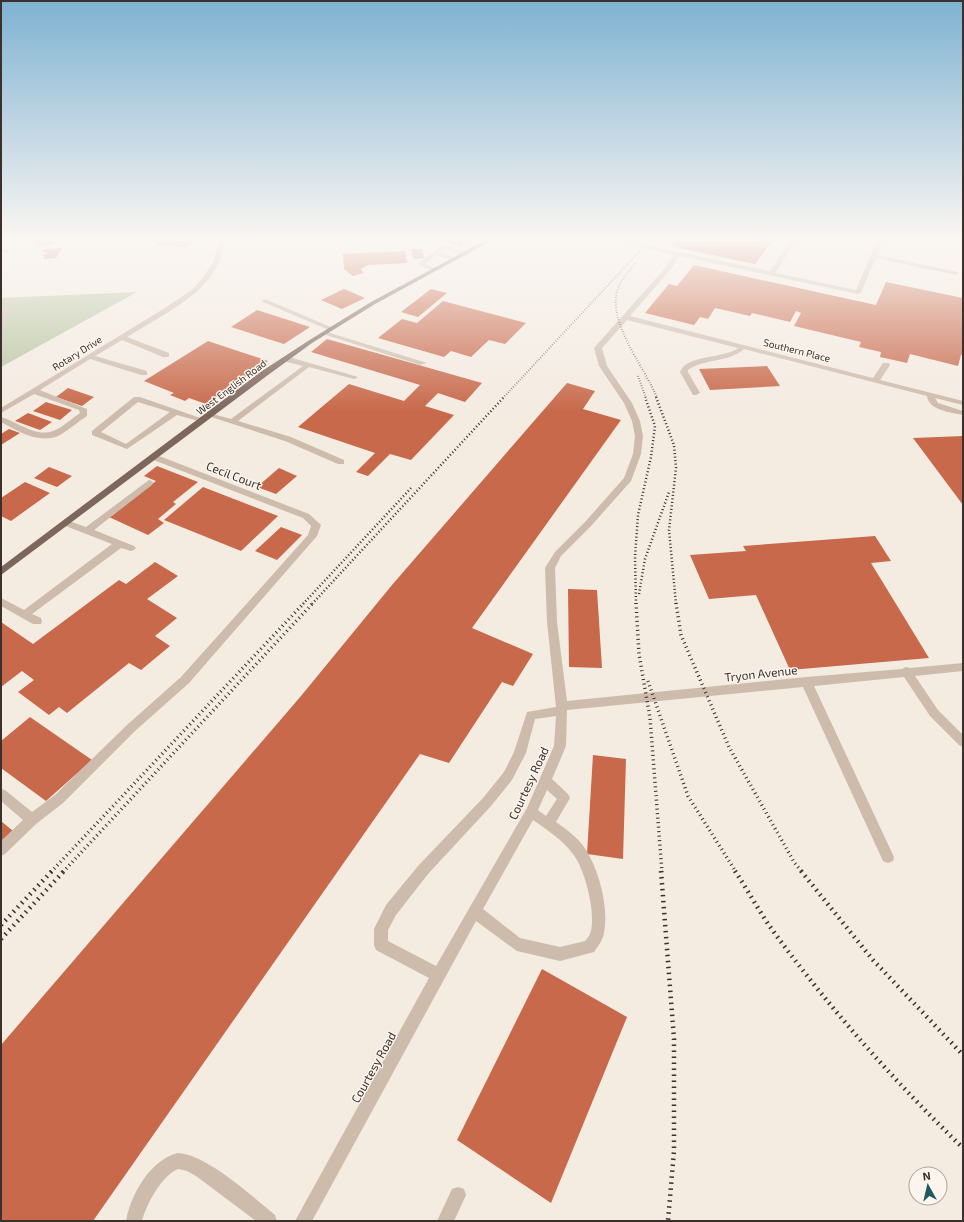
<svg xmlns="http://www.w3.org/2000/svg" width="964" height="1222" viewBox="0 0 964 1222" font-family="'Exo 2',sans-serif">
	<rect width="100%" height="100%" fill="#f4ebe1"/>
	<path fill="#b8c4a0" d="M137,292L1,367V298Z"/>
	<g fill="#c8694b">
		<path d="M36,241H54L56,243L41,246Z"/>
		<path d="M151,241H194L187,247L157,245L158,243L149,242Z"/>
		<path d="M444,241H460L467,243L461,247Z"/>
		<path d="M675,241H772L755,264L671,246Z"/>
		<path d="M62,248L56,258L43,259L45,256H42L48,252H43L45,249Z"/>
		<path d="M411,249H422L424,258L413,259Z"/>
		<path d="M405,251L407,263L368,265L361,269L363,273L353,276L344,269L343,254Z"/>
		<path d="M694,265L876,305L886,282L963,298V355H961L958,366L910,354L907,363L880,357L881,352L859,347L861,342L794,326L801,313L796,311L790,322L752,313L750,316L715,308L708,319L700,317L694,325L645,313L669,284L677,286Z"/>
		<path d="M344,289L365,298L342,309L321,300Z"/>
		<path d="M431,289L447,293L418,317L401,312Z"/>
		<path d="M443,301L526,323L505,344L489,340L471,357L451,351L444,357L378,338L402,319L417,323Z"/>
		<path d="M257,310L310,327L284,344L231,327Z"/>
		<path d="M327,339L482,383L465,402L438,393L425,406L454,415L411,460L390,454L368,476L356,472L375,453L298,427L349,384L404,401L420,385L311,352Z"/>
		<path d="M208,341L268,361L206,404L189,398L185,401L170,395L174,393L144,381Z"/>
		<path d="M767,366L780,386L710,390L699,369Z"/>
		<path d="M567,383L595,391L583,409L621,420L472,628L533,654L513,686L502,682L449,763L420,754L93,1221H1V1045L301,696L392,585Z"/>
		<path d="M68,388L94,397L82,406L56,397Z"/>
		<path d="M46,402L72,410L60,420L33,411Z"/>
		<path d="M28,413L52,422L40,430L15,421Z"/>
		<path d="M9,429L20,433L1,445V434Z"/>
		<path d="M963,436V505L913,438Z"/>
		<path d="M157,466L198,482L173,502L176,504L158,519L164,523L148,535L109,517L156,481L144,476Z"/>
		<path d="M49,467L72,476L57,487L34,478Z"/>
		<path d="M279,468L297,476L276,494L257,487Z"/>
		<path d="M25,482L50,493L11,521L1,516V498Z"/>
		<path d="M203,487L278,516L241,551L164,520Z"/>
		<path d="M281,527L302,535L277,560L255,551Z"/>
		<path d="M875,536L891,561L871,563L929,658L790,670L756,595L709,599L690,555L746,551L743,546Z"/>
		<path d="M155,562L178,576L147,599L177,618L155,636L170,646L141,670L129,663L67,713L59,707L49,715L18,692L34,680L22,671L1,687V622L33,644L119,580L126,584Z"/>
		<path d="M568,589L597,590L602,668L569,667Z"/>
		<path d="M30,717L92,760L46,801L1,768V741Z"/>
		<path d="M593,755L626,759L623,859L587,854Z"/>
		<path d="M1,821L13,831L1,841Z"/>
		<path d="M542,969L627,1017L551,1203L457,1140Z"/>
	</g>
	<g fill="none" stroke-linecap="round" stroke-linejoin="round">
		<g fill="#cdbbac" fill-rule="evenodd">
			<path d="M219,241H225C223,248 222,255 219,262C205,296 157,318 127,337L169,353V357H163L122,340L95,356L147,371V375H141L90,359L40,390L87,409V416C77,422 68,431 58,436C38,444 18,431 1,422V417C9,419 16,424 24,427C51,440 59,428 80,413L79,410L34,394L1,413V408L165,308L193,289L204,276L213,262Z"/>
			<path d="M615,241H625L770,271L790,241H796L775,273L856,290L877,241H883L877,255L958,272V274L956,275L876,258L861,292L858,294L679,256L671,269L630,316L873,378L883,363H889L890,365L880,380L963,401V405L935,398L938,403L963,411V415C951,412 929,411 927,396L744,349C728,363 705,358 688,370V372L700,393L696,395H693L680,372C687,354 724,359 738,348L627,320L602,348L607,366L632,403L640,421L643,436L641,454L631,481L591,526L561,556L555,568L557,622L567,701L806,677L902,669L906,667L910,668L963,663V671L915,676L938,710L963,735V747L959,745L930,716L904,677L814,686L894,857L893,861L888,863L883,861L803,687L567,710L566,746L552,779L568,794L570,798L556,822C566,829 577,837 584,847C599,869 609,907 604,933C603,940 598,946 594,952L560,961L517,951L476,921L312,1221H295L429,978L376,950L374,945V929L386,905L418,866L483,798L504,772L514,752L527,712L556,707L547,622L545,568L555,552L585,522L624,478L633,454L635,436L632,421L624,403L599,366L594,348L666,267L674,255ZM556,716L554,746L527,808L436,966L388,941V930L396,915L428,874L491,806L512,780L526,753L535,719ZM547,790L557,799L546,816L538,810ZM533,820C547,830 563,840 573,854C585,869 597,915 590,934C589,936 587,939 585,941L560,947L520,938L483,909Z"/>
			<path d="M444,244L469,254L466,256L445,248L440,252L457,259V261L436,255L425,264L437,269V271H433L419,265V263Z"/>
			<path d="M1,247L10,251L7,253L1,251Z"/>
			<path d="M265,299L333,328L334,329L329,330L263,302L262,301Z"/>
			<path d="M1,306L10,311L1,320V314L3,312L1,311Z"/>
			<path d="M323,332H327L427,363L420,365L323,334Z"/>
			<path d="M283,357H289L358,377L354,379L309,367L238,421L291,437L344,460V464H338L285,441L205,415L209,413L231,419L303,366L283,361Z"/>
			<path d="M134,397H140L206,420L202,422L177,415L127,449L92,435V431ZM138,402L170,412L126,444L101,432Z"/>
			<path d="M154,454L309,514L321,525L317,536L189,683L135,731L63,803L36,824L5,854L1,856V841L23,820L1,801V789L5,790L32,812L55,795L127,725L181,677L308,535L311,526L303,518L151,459V455Z"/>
			<path d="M149,480L152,481L153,483L152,485L94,530L134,546L136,548L134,550L131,551L121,548L32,614L41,618L42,621L41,624H33L1,606V598L24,610L112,544L63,525L61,523L63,521L66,520L86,527Z"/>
			<path d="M178,1153C206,1154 253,1197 275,1215L277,1221H256L196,1176L187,1171L178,1169C162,1175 146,1205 142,1221H126C131,1194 150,1160 178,1153Z"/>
			<path d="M458,1187L464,1189L466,1195L454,1221H437L452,1189Z"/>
		</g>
		<path fill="#7d675c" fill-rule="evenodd" d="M484,241H491L375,304L312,343L268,375L1,575V567L262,371L308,341L371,302Z"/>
		<g stroke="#3b302b" stroke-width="2" stroke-dasharray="0.5 2" stroke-linecap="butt">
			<path d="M635,263C630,271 621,280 618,288C606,322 645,367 657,398"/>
			<path d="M638,376L646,398"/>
			<path d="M503,398L649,241"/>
		</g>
		<g stroke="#3b302b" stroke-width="2.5" stroke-dasharray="1 2.5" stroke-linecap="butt">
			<path d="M656,397L674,445L676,468L669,530L676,604"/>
			<path d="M639,594L645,559L669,492"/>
			<path d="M303,604L412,487"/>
			<path d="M312,604L504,397"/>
			<path d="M636,604L635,557L638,515L651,457L655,426L645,397"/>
		</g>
		<g stroke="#3b302b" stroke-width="3.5" stroke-dasharray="1 3.5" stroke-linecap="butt">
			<path d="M636,603L639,654L650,718L662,872"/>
			<path d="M676,603L681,635L729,747L794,862L802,872"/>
			<path d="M648,681L688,796L736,872"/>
			<path d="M51,872L304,603"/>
			<path d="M63,872L313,603"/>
		</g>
		<g stroke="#3b302b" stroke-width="4.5" stroke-dasharray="1.5 4.5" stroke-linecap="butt">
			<path d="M661,871L674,1039V1151L668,1221"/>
			<path d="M735,871C749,892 761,915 776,935C832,1011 895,1082 963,1148"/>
			<path d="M801,871L873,960L963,1055"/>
			<path d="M1,925L52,871"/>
			<path d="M1,939L64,871"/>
		</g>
	</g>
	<linearGradient id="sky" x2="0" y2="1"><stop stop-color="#7eb2d2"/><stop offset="0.58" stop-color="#faf6f2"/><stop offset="1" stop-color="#faf6f2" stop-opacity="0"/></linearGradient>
	<rect width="964" height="412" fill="url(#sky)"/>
	<g text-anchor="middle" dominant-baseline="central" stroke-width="3" stroke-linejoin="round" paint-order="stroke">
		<g font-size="10" fill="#3b302b" stroke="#fbf5ee">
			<text transform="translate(797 350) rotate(14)">Southern Place</text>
			<text transform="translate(77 353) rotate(-32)">Rotary Drive</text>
			<text transform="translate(231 387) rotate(-37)">West English Road</text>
		</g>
		<g font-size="12" fill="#3b302b" stroke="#fbf5ee">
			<text transform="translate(234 475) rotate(21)">Cecil Court</text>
			<text transform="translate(761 673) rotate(-6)">Tryon Avenue</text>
			<text transform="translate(528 783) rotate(-65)">Courtesy Road</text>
			<text transform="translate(373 1067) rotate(-61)">Courtesy Road</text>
		</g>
	</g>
	<rect width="964" height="1222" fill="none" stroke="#3b302b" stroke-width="4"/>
	<g transform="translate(928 1186) rotate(352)"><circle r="19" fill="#fbf5ee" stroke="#aea6a0"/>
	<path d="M0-3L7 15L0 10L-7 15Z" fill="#1f5a5e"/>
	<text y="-6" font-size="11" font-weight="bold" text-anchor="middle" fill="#3b302b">N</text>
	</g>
</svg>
